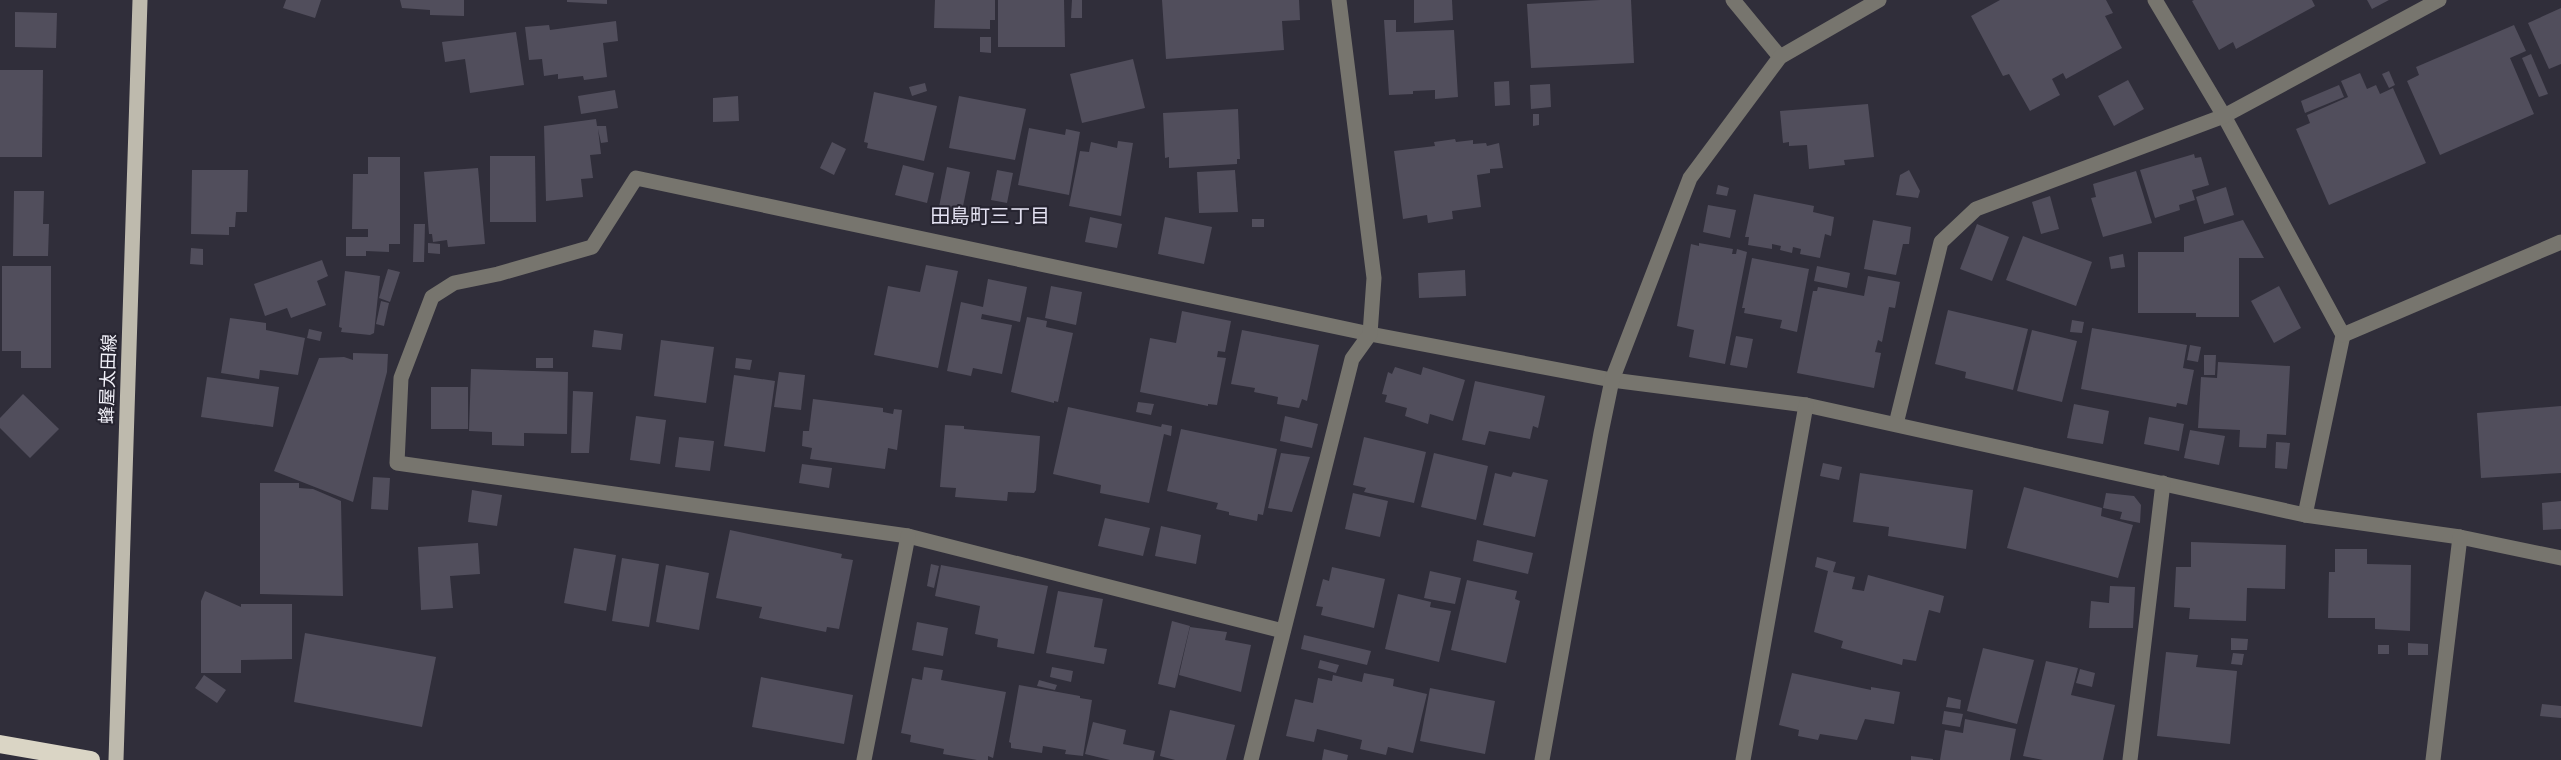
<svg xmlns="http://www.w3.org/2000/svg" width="2561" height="760" viewBox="0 0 2561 760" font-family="'Libre Baskerville','Noto Sans JP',serif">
	<rect width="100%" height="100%" fill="#302e3a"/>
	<g fill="#514e5c">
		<path d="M286,0H321L315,18L283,8Z"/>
		<path d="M400,0H464V16L430,15V10L402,8Z"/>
		<path d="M567,0H607V4L567,2Z"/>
		<path d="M935,0H995V20H990V29L934,28Z"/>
		<path d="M998,0H1064L1065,47H998Z"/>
		<path d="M1072,0H1082V18H1071Z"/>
		<path d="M1162,0H1299L1300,20L1282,21L1284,50L1166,59Z"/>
		<path d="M1414,0H1452L1453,20L1414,23Z"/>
		<path d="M1600,0H1631L1634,63L1531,68L1527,4Z"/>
		<path d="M2000,0H2106L2113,13L2105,16L2122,48L2066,79L2063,73L2052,79L2060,95L2030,111L2009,74L2003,76L1971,16Z"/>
		<path d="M2194,0H2312L2315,6L2236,49L2233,42L2219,50L2192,1Z"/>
		<path d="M2367,0H2389L2372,9Z"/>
		<path d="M2561,8V64L2549,69L2528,23Z"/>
		<path d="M15,12L57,13L56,48L15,47Z"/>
		<path d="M1384,20H1396V32L1454,30L1458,97L1435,99V90L1413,91V94L1389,95Z"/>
		<path d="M616,21L618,41L603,43L607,77L584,80L583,76L558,79V74L544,76L542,59L529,60L525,27L549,25L550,30Z"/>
		<path d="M2514,25L2526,51L2510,58L2534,114L2440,155L2407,81L2419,75L2416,67Z"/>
		<path d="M516,32L524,85L470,93L465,59L445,62L442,42Z"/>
		<path d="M980,37H991V53L980,52Z"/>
		<path d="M2531,54L2548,94L2539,97L2522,58Z"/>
		<path d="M1133,59L1145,108L1082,123L1070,74Z"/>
		<path d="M0,70H43L42,157H0Z"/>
		<path d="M2389,71L2395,85L2389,88L2382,74Z"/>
		<path d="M2360,73L2367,89L2376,85L2380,94L2393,88L2426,163L2329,205L2296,129L2310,123L2307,115L2348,97L2341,81Z"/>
		<path d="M2128,80L2144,109L2114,126L2098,96Z"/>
		<path d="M1509,81L1510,105L1495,106L1494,82Z"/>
		<path d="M925,83L927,91L912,96L909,87Z"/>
		<path d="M1550,84L1551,107L1531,109L1530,85Z"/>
		<path d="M2339,85L2344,97L2305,113L2301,101Z"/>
		<path d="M615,90L618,108L581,114L578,96Z"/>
		<path d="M874,92L937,106L924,161L867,148L868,143L864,142Z"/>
		<path d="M738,96L739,121L713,122V98Z"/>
		<path d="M959,96L1026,109L1015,160L949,148Z"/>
		<path d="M1868,104L1874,157L1844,160L1845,165L1809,169L1807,145L1789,146V142L1783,143L1780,111Z"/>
		<path d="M1238,109L1240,159H1237V164L1169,168V157L1165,158L1163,113Z"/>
		<path d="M1533,114H1539V125L1533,126Z"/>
		<path d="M596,119L597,126H606L608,142L601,143L598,129L601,154L590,155L593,178L581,179L583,197L546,201L544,126Z"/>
		<path d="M1029,128L1065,135L1066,129L1080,132L1069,195L1018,185Z"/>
		<path d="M1455,139L1456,142L1473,140V144L1486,143L1487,146L1499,143L1503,168L1490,169V173L1477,175L1481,207L1452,211L1453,219L1428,223L1427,215L1403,219L1394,151L1435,146L1434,142Z"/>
		<path d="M1118,141L1133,143L1121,216L1069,206L1080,151L1089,152L1091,142L1117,148Z"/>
		<path d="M832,142L846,149L834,175L820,168Z"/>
		<path d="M2194,154L2195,158L2201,157L2209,185L2192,190L2195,200L2179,205L2180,210L2155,218L2140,170Z"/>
		<path d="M490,156H535L536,222H490Z"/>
		<path d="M368,157H400V244H389V252L366,251V256H346V237H368V229H352L353,174H368Z"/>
		<path d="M903,165L934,173L927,203L895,195Z"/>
		<path d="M947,167L970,172L961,216L938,212Z"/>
		<path d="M478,168L485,244L448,247L447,240L433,242L432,234H429L424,172Z"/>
		<path d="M192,170H248L247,212H236L235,227H229V235L191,234Z"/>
		<path d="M997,170L1013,173L1007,203L991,200Z"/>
		<path d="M1235,170L1238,212L1199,213L1197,172Z"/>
		<path d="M1909,170L1920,191L1918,198L1896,195L1900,175Z"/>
		<path d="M2136,171L2152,223L2103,237L2091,198L2096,197L2093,184Z"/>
		<path d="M1718,185L1729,188L1727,196L1716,194Z"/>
		<path d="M2226,187L2234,215L2204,224L2196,197Z"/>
		<path d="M14,191H44L43,224H49L48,256H13Z"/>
		<path d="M1754,194L1814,206L1813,212L1834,217L1831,236L1825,234L1820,258L1800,254L1801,249L1793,247L1792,253L1780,250L1781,246L1772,244V249L1748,245L1749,237H1745Z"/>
		<path d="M2050,196L2059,229L2041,234L2032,202Z"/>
		<path d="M1708,205L1736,210L1730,238L1703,232Z"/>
		<path d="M1090,217L1122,224L1117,248L1085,242Z"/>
		<path d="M1165,217L1212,227L1204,264L1158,254Z"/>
		<rect x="1252" y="219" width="12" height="8"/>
		<path d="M1873,220L1911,227L1909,244H1903L1896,275L1864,269Z"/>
		<path d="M2243,220L2264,258H2239V317H2196V313H2138V252H2184V237Z"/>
		<path d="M414,224H425L424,262H413Z"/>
		<path d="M1977,224L2009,237L1992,281L1960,269Z"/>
		<path d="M2023,236L2092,262L2076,306L2006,280Z"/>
		<path d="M428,243L440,244V254L428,253Z"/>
		<path d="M1699,243L1733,249L1732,254H1736L1737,249L1747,252L1725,364L1689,357L1694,330L1677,326L1691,244L1699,246Z"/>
		<path d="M191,248L203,249V265L190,264Z"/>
		<path d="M2123,254L2125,267L2111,269L2109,257Z"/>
		<path d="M1752,258L1809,269L1797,332L1780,328L1782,320L1744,313L1745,308H1742Z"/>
		<path d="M322,260L328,276L317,281L326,305L291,318L287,308L265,316L254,284Z"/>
		<path d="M926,265L958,271L938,368L874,355L888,286L920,292Z"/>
		<path d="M2,266H51V368H21V351H2Z"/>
		<path d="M1817,266L1850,273L1847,288L1814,281Z"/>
		<path d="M388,269L400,272L390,302L379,298Z"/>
		<path d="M1465,270L1466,296L1419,298L1418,273Z"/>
		<path d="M345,271L380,276L374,333L370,335L341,332L342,328L339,327Z"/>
		<path d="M1868,276L1900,282L1895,308L1889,307L1882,342L1878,340L1875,352L1881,353L1874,388L1797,373L1813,291H1817L1818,287L1864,296Z"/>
		<path d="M988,279L1027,287L1020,322L982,314L981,319L1012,325L1002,374L973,368L971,376L947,371L961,302L983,307Z"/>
		<path d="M1051,286L1082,292L1076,325L1045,318Z"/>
		<path d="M2279,286L2301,328L2274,343L2251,301Z"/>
		<path d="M381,301L389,303L384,326L376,324Z"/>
		<path d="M1948,310L2028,329L2013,390L1965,378L1966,372L1935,364Z"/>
		<path d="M1182,311L1231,321L1225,352L1218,351L1217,357L1226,358L1217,405L1208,404V406L1140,392L1150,338L1176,343Z"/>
		<path d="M1027,317L1047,321L1046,327L1073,333L1058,402L1054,401V403L1011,392Z"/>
		<path d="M230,318L266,323V330L305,338L298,375L260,370L259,379L221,373Z"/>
		<path d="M2072,320L2084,322L2082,333L2070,332Z"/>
		<path d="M2092,328L2187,345L2183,368L2194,370L2187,405L2177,403L2176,407L2081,389Z"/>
		<path d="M309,329L322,332L320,341L307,338Z"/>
		<path d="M594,330L623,334L621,350L592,347Z"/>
		<path d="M1242,330L1319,345L1307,401L1302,399L1299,408L1277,404L1278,397L1254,392L1255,388L1231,384Z"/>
		<path d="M2032,330L2077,341L2062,402L2017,391Z"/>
		<path d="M1736,336L1753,339L1747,368L1730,365Z"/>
		<path d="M661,340L714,347L706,403L654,396Z"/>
		<path d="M2190,345L2201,347L2198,362L2187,360Z"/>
		<path d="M353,353L388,354L387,372L353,502L274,471L319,358L344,357L353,360Z"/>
		<path d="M2204,355H2216L2215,375H2204Z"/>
		<rect x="536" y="358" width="17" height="10"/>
		<path d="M736,358L752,360L750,370L735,368Z"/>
		<path d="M2218,362L2290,366L2286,435L2267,434L2266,448L2239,447L2240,430L2198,428L2201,377L2217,378Z"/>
		<path d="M1395,367L1421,375L1423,367L1465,380L1453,421L1430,414L1428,424L1405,416L1407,408L1385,402L1387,395L1382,394L1388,372L1392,374Z"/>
		<path d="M471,369L568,372L567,434L524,433V446L492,445V432L469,431Z"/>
		<path d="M779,372L805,375L801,410L774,407Z"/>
		<path d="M734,375L775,381L765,452L724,446Z"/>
		<path d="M207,377L279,387L273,427L201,417Z"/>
		<path d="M1475,381L1545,396L1538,428L1533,426L1530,439L1489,431L1485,445L1462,440Z"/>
		<rect x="431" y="387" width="37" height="42"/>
		<path d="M573,391L593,392L589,453H571Z"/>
		<path d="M23,394L59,429L30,458L0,428V418Z"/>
		<path d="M813,399L883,408V412L893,414L894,409L902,410L897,450L888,448L885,469L810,459L812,448L802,446L803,431H809Z"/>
		<path d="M1138,402L1154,404L1151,415L1136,412Z"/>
		<path d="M2074,404L2109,411L2103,444L2067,438Z"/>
		<path d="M2561,406V473L2481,478L2477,413Z"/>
		<path d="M1068,407L1161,427L1162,424L1172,426L1171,436L1164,434L1149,503L1100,493L1101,485L1053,474Z"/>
		<path d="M636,416L666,420L660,464L630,460Z"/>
		<path d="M1285,416L1318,424L1312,448L1280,441Z"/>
		<path d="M2149,417L2184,424L2179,451L2144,444Z"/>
		<path d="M945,425L964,426V429L1040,436L1036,490L1034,493L1008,492L1007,501L955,497L956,488L940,487Z"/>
		<path d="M1181,429L1277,449L1263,515L1258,514L1257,521L1229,515V512L1216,509L1218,503L1167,491Z"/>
		<path d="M2190,430L2225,436L2219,465L2184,458Z"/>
		<path d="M679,437L714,441L710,471L675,467Z"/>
		<path d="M1364,437L1426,452L1414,503L1364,492L1366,488L1353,485Z"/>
		<path d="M2276,442L2290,443L2287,469L2275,468Z"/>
		<path d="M1281,453L1310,457L1292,512L1268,508Z"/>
		<path d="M1434,453L1488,466L1476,520L1421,507Z"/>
		<path d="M1823,463L1842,467L1839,480L1820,476Z"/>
		<path d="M802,464L832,468L829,488L799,483Z"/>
		<path d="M1513,472L1548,480L1535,537L1483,525L1495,473L1511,477Z"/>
		<path d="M1860,473L1973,490L1966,549L1888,536L1889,527L1853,522Z"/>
		<path d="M373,477L390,478L388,510L371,509Z"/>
		<path d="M260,483H299V488L313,489L341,501L343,596L260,594Z"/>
		<path d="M2024,487L2102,508L2101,516L2133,525L2118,578L2007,548Z"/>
		<path d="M472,490L502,495L497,526L468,522Z"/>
		<path d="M1353,493L1388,501L1380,537L1345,529Z"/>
		<path d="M2106,493L2134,496L2141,505L2140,523L2120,519L2122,512L2103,508Z"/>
		<path d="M2561,501V529L2543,530L2542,503Z"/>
		<path d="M1105,518L1150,528L1143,556L1098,546Z"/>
		<path d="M1161,526L1201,535L1196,564L1155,556Z"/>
		<path d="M730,530L842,554L841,558L853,560L839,629L827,627L826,632L759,618L762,607L716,598Z"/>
		<path d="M1477,540L1533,553L1528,574L1473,561Z"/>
		<path d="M2191,542L2286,545L2285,589L2247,588L2246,621L2189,619L2190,608L2174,607L2176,567H2191Z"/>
		<path d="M478,543L480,574L450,576L453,608L421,610L418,547Z"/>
		<path d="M574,548L616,555L606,611L564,603Z"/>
		<path d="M2335,549H2367V564L2411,565L2410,631L2375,629V618H2328L2329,572H2335Z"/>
		<path d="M1817,557L1836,562L1833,572L1855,577L1852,589L1864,591L1868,575L1944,596L1940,613L1929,610L1916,661L1903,659L1902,665L1841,648L1843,641L1814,632L1828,571L1815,567Z"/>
		<path d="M622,558L659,564L649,627L612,621Z"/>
		<path d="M931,564L939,566L934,588L927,586Z"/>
		<path d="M666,565L709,573L699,630L656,622Z"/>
		<path d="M941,565L1048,586L1034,654L997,647L998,639L975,634L980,606L935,596Z"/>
		<path d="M1332,567L1385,579L1374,628L1321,615L1323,607L1316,606L1323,579L1329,581Z"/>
		<path d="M1430,571L1461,578L1455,604L1424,598Z"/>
		<path d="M1467,580L1517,591L1515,599L1520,601L1506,663L1451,650Z"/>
		<path d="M2110,586L2135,587L2133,628H2089L2091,601L2109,603Z"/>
		<path d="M205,591L241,607V604H292V659L241,660V673H201V601Z"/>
		<path d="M1058,591L1103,599L1094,647L1107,649L1104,664L1046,653Z"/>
		<path d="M1398,594L1431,602L1430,607L1451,611L1439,662L1385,649Z"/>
		<path d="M1172,621L1190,626L1175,688L1158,684Z"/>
		<path d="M917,622L948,628L943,656L912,650Z"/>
		<path d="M1190,627L1227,632L1225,640L1251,645L1241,692L1179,675Z"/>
		<path d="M305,633L436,657L422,727L294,702Z"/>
		<path d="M1304,635L1371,651L1367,665L1301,649Z"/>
		<path d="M2231,638L2248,639L2247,650H2231Z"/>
		<path d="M2408,643L2428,644V655H2408Z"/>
		<rect x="2378" y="645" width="11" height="9"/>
		<path d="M1983,648L2034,660L2017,724L1967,711Z"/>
		<path d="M2166,652L2198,655L2196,667L2237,671L2230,744L2157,736Z"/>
		<path d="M2233,653L2244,654L2242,665L2231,664Z"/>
		<path d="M1320,660L1339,665L1336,673L1318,668Z"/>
		<path d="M2046,661L2078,668L2071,695L2115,705L2103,760H2043L2023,756Z"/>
		<path d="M924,667L943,670L941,680L1006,692L993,758L988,756V760H977L943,754L944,749L910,742L911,735L901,733L912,678L922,680Z"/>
		<path d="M1052,667L1073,671L1071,682L1050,677Z"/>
		<path d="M2080,669L2095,673L2092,687L2076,683Z"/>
		<path d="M1364,673L1394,679L1393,686L1427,694L1413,753L1388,747L1386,755L1360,749L1362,740L1317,729L1314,742L1286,736L1295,699L1313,703L1318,678L1332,681L1333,675L1362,682Z"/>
		<path d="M1792,673L1871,690V687L1900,692L1894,724L1865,719L1857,740L1820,734L1818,740L1798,736L1799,730L1779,725Z"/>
		<path d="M204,675L226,690L217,703L195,688Z"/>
		<path d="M761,677L853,695L844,744L752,727Z"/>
		<path d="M1039,680L1057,685L1055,690L1037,686Z"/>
		<path d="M1019,685L1080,696V698L1092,700L1083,756L1065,754L1066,750L1043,746L1042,753L1011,748V743L1009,742Z"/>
		<path d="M1430,688L1495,701L1485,754L1420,741Z"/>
		<path d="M1948,697L1961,700L1960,709L1946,707Z"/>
		<path d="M2542,704L2561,706V718L2540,716Z"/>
		<path d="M1170,710L1235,725L1226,760H1175L1160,756Z"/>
		<path d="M1944,711L1963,714L1960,727L1942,724Z"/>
		<path d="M1965,719L2016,729L2010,760H1940L1945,730L1963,733Z"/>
		<path d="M1093,722L1126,730L1123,744L1155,751L1153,760H1110L1085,754Z"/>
		<path d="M1324,749L1348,755L1347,760H1322Z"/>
		<path d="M1911,756L1933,759V760H1911Z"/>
	</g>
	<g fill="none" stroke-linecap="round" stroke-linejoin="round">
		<g stroke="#77756e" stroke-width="15">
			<path d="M1733,0L1780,57"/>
			<path d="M2155,0L2224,116L2343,335L2305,515"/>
			<path d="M2343,335L2561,242"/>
			<path d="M1896,424L1941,242L1976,209L2224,116L2439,0"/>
			<path d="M1283,631L908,536L397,463L401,378L432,297L454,283L498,274L592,247L636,178L1370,334L1612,380L1806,405L2305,515L2460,537L2561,558"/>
			<path d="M864,760L908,536"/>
			<path d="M1251,760L1352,359L1370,334L1374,278L1339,0"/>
			<path d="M1542,760L1601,433L1612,380L1690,178L1780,57L1879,0"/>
			<path d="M1743,760L1806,405"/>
			<path d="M2130,760L2163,483"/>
			<path d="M2433,760L2460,537"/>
		</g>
		<path stroke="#bebaad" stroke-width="15" d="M116,760L140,0"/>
		<path stroke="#dad5c5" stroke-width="18" d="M0,744L91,760"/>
	</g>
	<g text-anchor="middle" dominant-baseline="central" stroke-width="4.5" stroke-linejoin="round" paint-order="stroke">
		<g font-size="18" fill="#f2f1f9" stroke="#262430">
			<text transform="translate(108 379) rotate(-88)">蜂屋太田線</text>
		</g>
		<g font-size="20" fill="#e4e2f2" stroke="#262430">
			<text x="990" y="216">田島町三丁目</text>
		</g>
	</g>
</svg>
